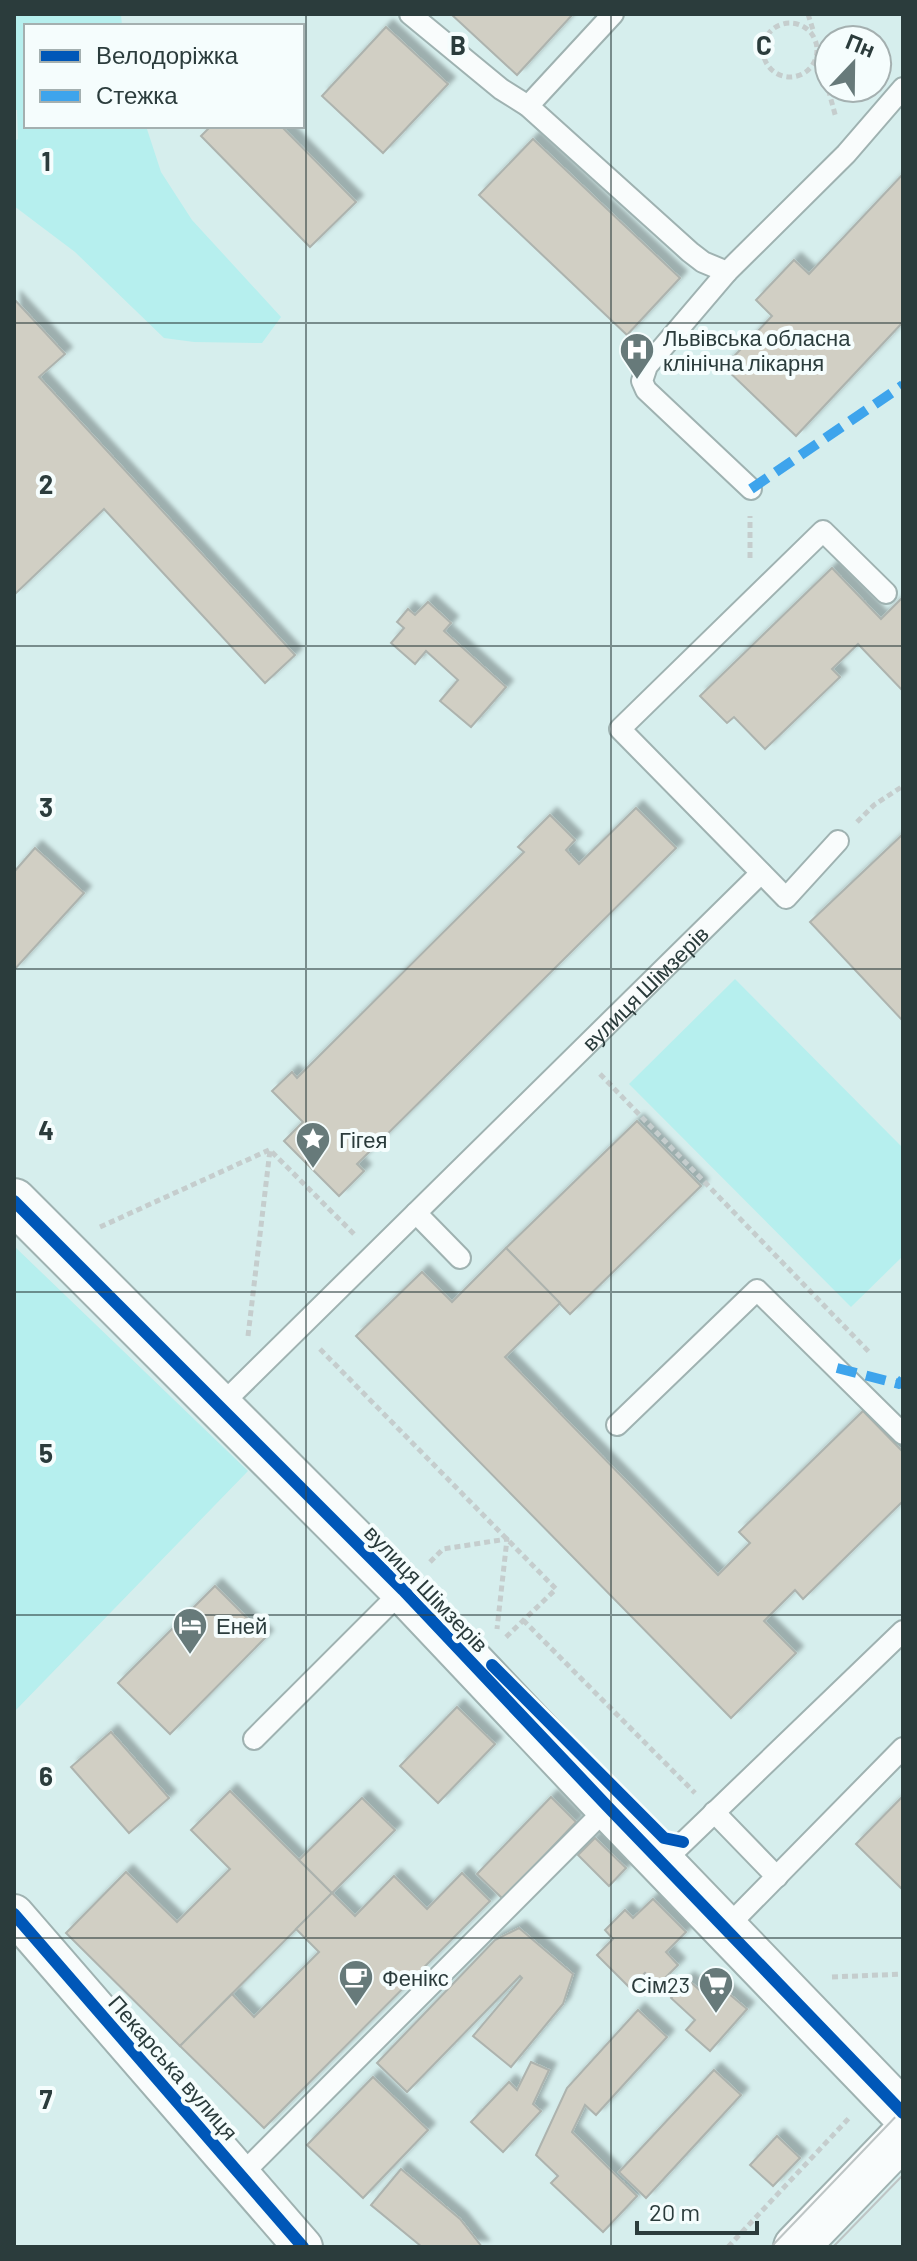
<svg xmlns="http://www.w3.org/2000/svg" width="917" height="2261" viewBox="0 0 917 2261" font-family="Barlow,sans-serif">
	<defs>
		<filter id="shadow"><feDropShadow dx="7" dy="-7" stdDeviation="2" flood-color="#0004"/></filter>
	</defs>
	<rect width="100%" height="100%" fill="#d6eeed"/>
	<g fill="#b6efee">
		<path d="M14,14H121L122,26H26V126H146L161,172L192,220L281,317L262,343L194,342L164,338L75,252L14,206V141L18,139L17,110H14Z"/>
		<path d="M735,979L903,1148V1256L851,1307L629,1084Z"/>
		<path d="M14,1246L248,1471L14,1712Z"/>
	</g>
	<g fill="#d1cfc4" stroke="#adb3ae" stroke-width="2" filter="url(#shadow)">
		<path d="M451,14H573L517,75Z"/>
		<path d="M386,27L448,84L383,153L322,96Z"/>
		<path d="M211,126H281L356,202L310,247L201,136Z"/>
		<path d="M533,139L680,278L627,335L479,195Z"/>
		<path d="M903,174V322L796,436L724,367L772,316L756,300L794,260L809,274Z"/>
		<path d="M14,299L65,354L39,377L295,655L265,683L104,509L14,595Z"/>
		<path d="M832,568L881,619L903,597V691L858,644L832,669L840,677L765,749L734,717L727,723L700,696Z"/>
		<path d="M428,602L451,623L444,631L506,687L471,727L440,701L458,680L426,651L415,664L391,643L404,628L397,622L408,609L415,615Z"/>
		<path d="M636,808L676,848L357,1164L364,1171L339,1196L284,1141L303,1122L272,1091L292,1072L297,1078L524,852L518,847L550,815L575,840L566,850L579,864Z"/>
		<path d="M902,835L903,836V1021L810,922Z"/>
		<path d="M35,848L84,893L14,970V872Z"/>
		<path d="M637,1121L701,1186L570,1314L506,1248Z"/>
		<path d="M506,1248L560,1303L505,1357L718,1575L750,1543L739,1532L863,1411L903,1452V1501L803,1599L795,1590L764,1621L796,1653L731,1718L356,1336L422,1272L452,1302Z"/>
		<path d="M215,1586L266,1637L170,1734L118,1683Z"/>
		<path d="M457,1707L495,1744L438,1803L400,1766Z"/>
		<path d="M111,1732L169,1798L129,1833L71,1767Z"/>
		<path d="M230,1791L332,1893L180,2046L66,1933L126,1872L177,1922L230,1869L191,1830Z"/>
		<path d="M903,1796V1890L856,1844Z"/>
		<path d="M551,1797L576,1822L503,1899L477,1874Z"/>
		<path d="M362,1798L395,1830L332,1893L299,1860Z"/>
		<path d="M595,1838L626,1868L609,1886L578,1855Z"/>
		<path d="M462,1873L490,1901L264,2128L180,2046L232,1994L254,2017L319,1952L296,1929L332,1893L355,1916L394,1876L427,1909Z"/>
		<path d="M653,1899L686,1932L666,1952L678,1965L658,1985L645,1973L630,1988L597,1955L613,1939L605,1930L625,1910L633,1918Z"/>
		<path d="M519,1928L573,1974L563,2004L511,2067L473,2036L522,1978L520,1976L407,2092L377,2063L495,1940Z"/>
		<path d="M687,1979L711,2000L722,1988L747,2009L710,2051L686,2030L695,2020L671,1998Z"/>
		<path d="M638,2010L667,2037L596,2115L585,2105L572,2132L637,2196L603,2232L551,2183L558,2176L536,2155L567,2088Z"/>
		<path d="M531,2062L549,2070L533,2104L541,2111L503,2152L471,2122L509,2082L517,2090Z"/>
		<path d="M714,2070L741,2095L646,2198L619,2172Z"/>
		<path d="M373,2077L428,2130L363,2198L307,2145Z"/>
		<path d="M777,2136L800,2158L773,2186L750,2165Z"/>
		<path d="M401,2169L460,2219L482,2247H422L371,2205Z"/>
	</g>
	<g fill="none" stroke-linecap="round" stroke-linejoin="round">
		<defs>
			<g id="lane">
				<path d="M410,14L501,89L528,106L690,252L703,262L727,272L846,154L903,88"/>
				<path d="M528,106L613,14"/>
				<path d="M727,272L647,366L642,381L646,390L751,489"/>
				<path d="M838,841L786,898L620,729L823,531L886,593"/>
				<path d="M416,1213L460,1258"/>
				<path id="s1" d="M220,1406L761,873"/>
				<path d="M617,1425L757,1290L903,1434"/>
				<path d="M254,1739L403,1590"/>
				<path d="M714,1812L777,1877"/>
				<path d="M662,1863L903,1631"/>
				<path d="M725,1929L903,1748"/>
				<path d="M241,2175L608,1807"/>
			</g>
			<path id="street" d="M14,1914L303,2247"/>
			<g id="secondary">
				<path d="M14,1201L403,1590L608,1807L903,2113"/>
				<path d="M796,2247L903,2136"/>
			</g>
		</defs>
		<use href="#lane" stroke="#9fb2b1" stroke-width="24"/>
		<use href="#street" stroke="#9fb2b1" stroke-width="42"/>
		<use href="#secondary" stroke="#9fb2b1" stroke-width="48"/>
		<g stroke="#c5cdcd" stroke-width="5" stroke-dasharray="6 4" stroke-linecap="butt">
			<path d="M808,14L814,33"/>
			<circle cx="790" cy="50" r="27"/>
			<path d="M818,51L836,118"/>
			<path d="M750,558V516"/>
			<path d="M857,822L874,805L903,786"/>
			<path d="M600,1074L871,1354"/>
			<path d="M100,1227L269,1150"/>
			<path d="M248,1336L270,1150L354,1234"/>
			<path d="M320,1349L556,1589L504,1639"/>
			<path d="M430,1562L443,1549L507,1539L497,1629"/>
			<path d="M523,1620L695,1793"/>
			<path d="M832,1977L903,1974"/>
			<path d="M728,2247L850,2117"/>
		</g>
		<use href="#lane" stroke="#f9fcfc" stroke-width="20"/>
		<use href="#street" stroke="#f9fcfc" stroke-width="38"/>
		<use href="#secondary" stroke="#f9fcfc" stroke-width="44"/>
		<g stroke="#bec5c5" stroke-width="2">
			<path d="M771,2247L903,2109"/>
			<path d="M833,2247L903,2175"/>
		</g>
		<g stroke="#3ea4ec" stroke-width="10" stroke-dasharray="20 10" stroke-linecap="butt">
			<path d="M751,489L903,385"/>
			<path d="M837,1368L899,1384L903,1379"/>
		</g>
		<defs>
			<g id="cycleway">
				<path d="M14,1201L403,1590L608,1807L903,2113"/>
				<path d="M492,1665L664,1838L683,1842"/>
				<path d="M14,1914L303,2247"/>
			</g>
		</defs>
		<use href="#cycleway" stroke="#f5fdfd" stroke-width="17"/>
		<use href="#cycleway" stroke="#0057b8" stroke-width="12"/>
	</g>
	<path fill="none" stroke="#2b3c3c" stroke-width="2" stroke-opacity="0.55" d="M306,14V2247M611,14V2247M14,323H903M14,646H903M14,969H903M14,1292H903M14,1615H903M14,1938H903"/>
	<defs>
		<symbol id="hospital-pin" viewBox="-11 -11 22 30"><path d="M0 17L-7.5 6A9.5 9.5 0 1 1 7.5 6Z" fill="#677a7a" stroke="#f5fdfd"/><path d="M-5-5h3v3.5h4V-5h3V5h-3V1.5h-4V5h-3Z" fill="#fff"/></symbol>
		<symbol id="sight-pin" viewBox="-11 -11 22 30"><path d="M0 17L-7.5 6A9.5 9.5 0 1 1 7.5 6Z" fill="#677a7a" stroke="#f5fdfd"/><path d="M0-6L1.8-2.2L6-1.7L2.9 1.2L3.7 5.4L0 3.3L-3.7 5.4L-2.9 1.2L-6-1.7L-1.8-2.2Z" fill="#fff"/></symbol>
		<symbol id="hotel-pin" viewBox="-11 -11 22 30"><path d="M0 17L-7.5 6A9.5 9.5 0 1 1 7.5 6Z" fill="#677a7a" stroke="#f5fdfd"/><path d="M-6-4.5h1.5V1H6V5H4.5V3h-9V5H-6ZM-4 0a1.8 1.8 0 1 1 3.6 0ZM.5 0V-2.5h3Q6-2.5 6 0Z" fill="#fff"/></symbol>
		<symbol id="cafe-pin" viewBox="-11 -11 22 30"><path d="M0 17L-7.5 6A9.5 9.5 0 1 1 7.5 6Z" fill="#677a7a" stroke="#f5fdfd"/><path d="M-5.5-4.5H6V0H3Q3 3.5 0 3.5H-2.5Q-5.5 3.5-5.5 0ZM3-3.2v2h1.7v-2ZM-6 4.5H4V6H-6Z" fill="#fff"/></symbol>
		<symbol id="supermarket-pin" viewBox="-11 -11 22 30"><path d="M0 17L-7.5 6A9.5 9.5 0 1 1 7.5 6Z" fill="#677a7a" stroke="#f5fdfd"/><path d="M-6-5.5h2.5l.6 2H6L4.5 2H-2.5L-4.4-4H-6ZM-1.5 3.2a1.3 1.3 0 1 0 .1 0ZM3 3.2a1.3 1.3 0 1 0 .1 0Z" fill="#fff"/></symbol>
	</defs>
	<g fill-rule="evenodd">
		<use href="#hospital-pin" x="617" y="330" width="40" height="54"/>
		<use href="#sight-pin" x="293" y="1119" width="40" height="54"/>
		<use href="#hotel-pin" x="170" y="1605" width="40" height="54"/>
		<use href="#cafe-pin" x="336" y="1957" width="40" height="54"/>
		<use href="#supermarket-pin" x="696" y="1964" width="40" height="54"/>
	</g>
	<g text-anchor="middle" dominant-baseline="central" stroke-width="8" stroke-linejoin="round" paint-order="stroke">
		<g font-size="22" fill="#2b3c3c" stroke="#f5fdfd" text-anchor="start">
			<text x="663" y="337">Львівська обласна<tspan x="663" dy="25">клінічна лікарня</tspan></text>
			<text x="339" y="1139">Гігея</text>
			<text x="216" y="1625">Еней</text>
			<text x="382" y="1977">Фенікс</text>
			<text x="690" y="1984" text-anchor="end">Сім23</text>
		</g>
		<g font-size="22" fill="#2b3c3c" stroke="#f5fdfd">
			<text stroke="none"><textPath href="#s1" startOffset="596">вулиця Шімзерів</textPath></text>
			<text transform="translate(427 1588) rotate(46)">вулиця Шімзерів</text>
			<text transform="translate(174 2067) rotate(49)">Пекарська вулиця</text>
		</g>
	</g>
	<g font-size="26" text-anchor="middle" font-weight="bold" fill="#2b3c3c" stroke="#f5fdfd" stroke-width="8" stroke-linejoin="round" paint-order="stroke">
		<text x="458" y="55">B</text>
		<text x="764" y="55">C</text>
		<text x="46" y="171">1</text>
		<text x="46" y="494">2</text>
		<text x="46" y="817">3</text>
		<text x="46" y="1140">4</text>
		<text x="46" y="1463">5</text>
		<text x="46" y="1786">6</text>
		<text x="46" y="2109">7</text>
	</g>
	<rect width="917" height="2261" fill="none" stroke="#2b3c3c" stroke-width="32"/>
	<rect x="24" y="24" width="280" height="104" fill="#f5fdfd" stroke="#a4b0b0" stroke-width="2"/>
	<rect x="40" y="50" width="40" height="12" fill="#0057b8" stroke="#a4b0b0" stroke-width="2"/>
	<text x="96" y="64" font-size="24" fill="#2b3c3c">Велодоріжка</text>
	<rect x="40" y="90" width="40" height="12" fill="#3ea4ec" stroke="#a4b0b0" stroke-width="2"/>
	<text x="96" y="104" font-size="24" fill="#2b3c3c">Стежка</text>
	<g transform="translate(853 64) rotate(22)"><circle r="38" fill="#f5fdfd" stroke="#a4b0b0" stroke-width="2"/>
	<path d="M0-6L14 30L0 20L-14 30Z" fill="#677a7a"/>
	<text y="-12" font-size="22" font-weight="bold" text-anchor="middle" fill="#2b3c3c">Пн</text>
	</g>
	<path d="M637 2221v12h120v-12" fill="none" stroke="#2b3c3c" stroke-width="4"/>
	<text x="649" y="2221" font-size="24" fill="#2b3c3c" stroke="#f5fdfd" stroke-width="6" paint-order="stroke">20 m</text>
</svg>
